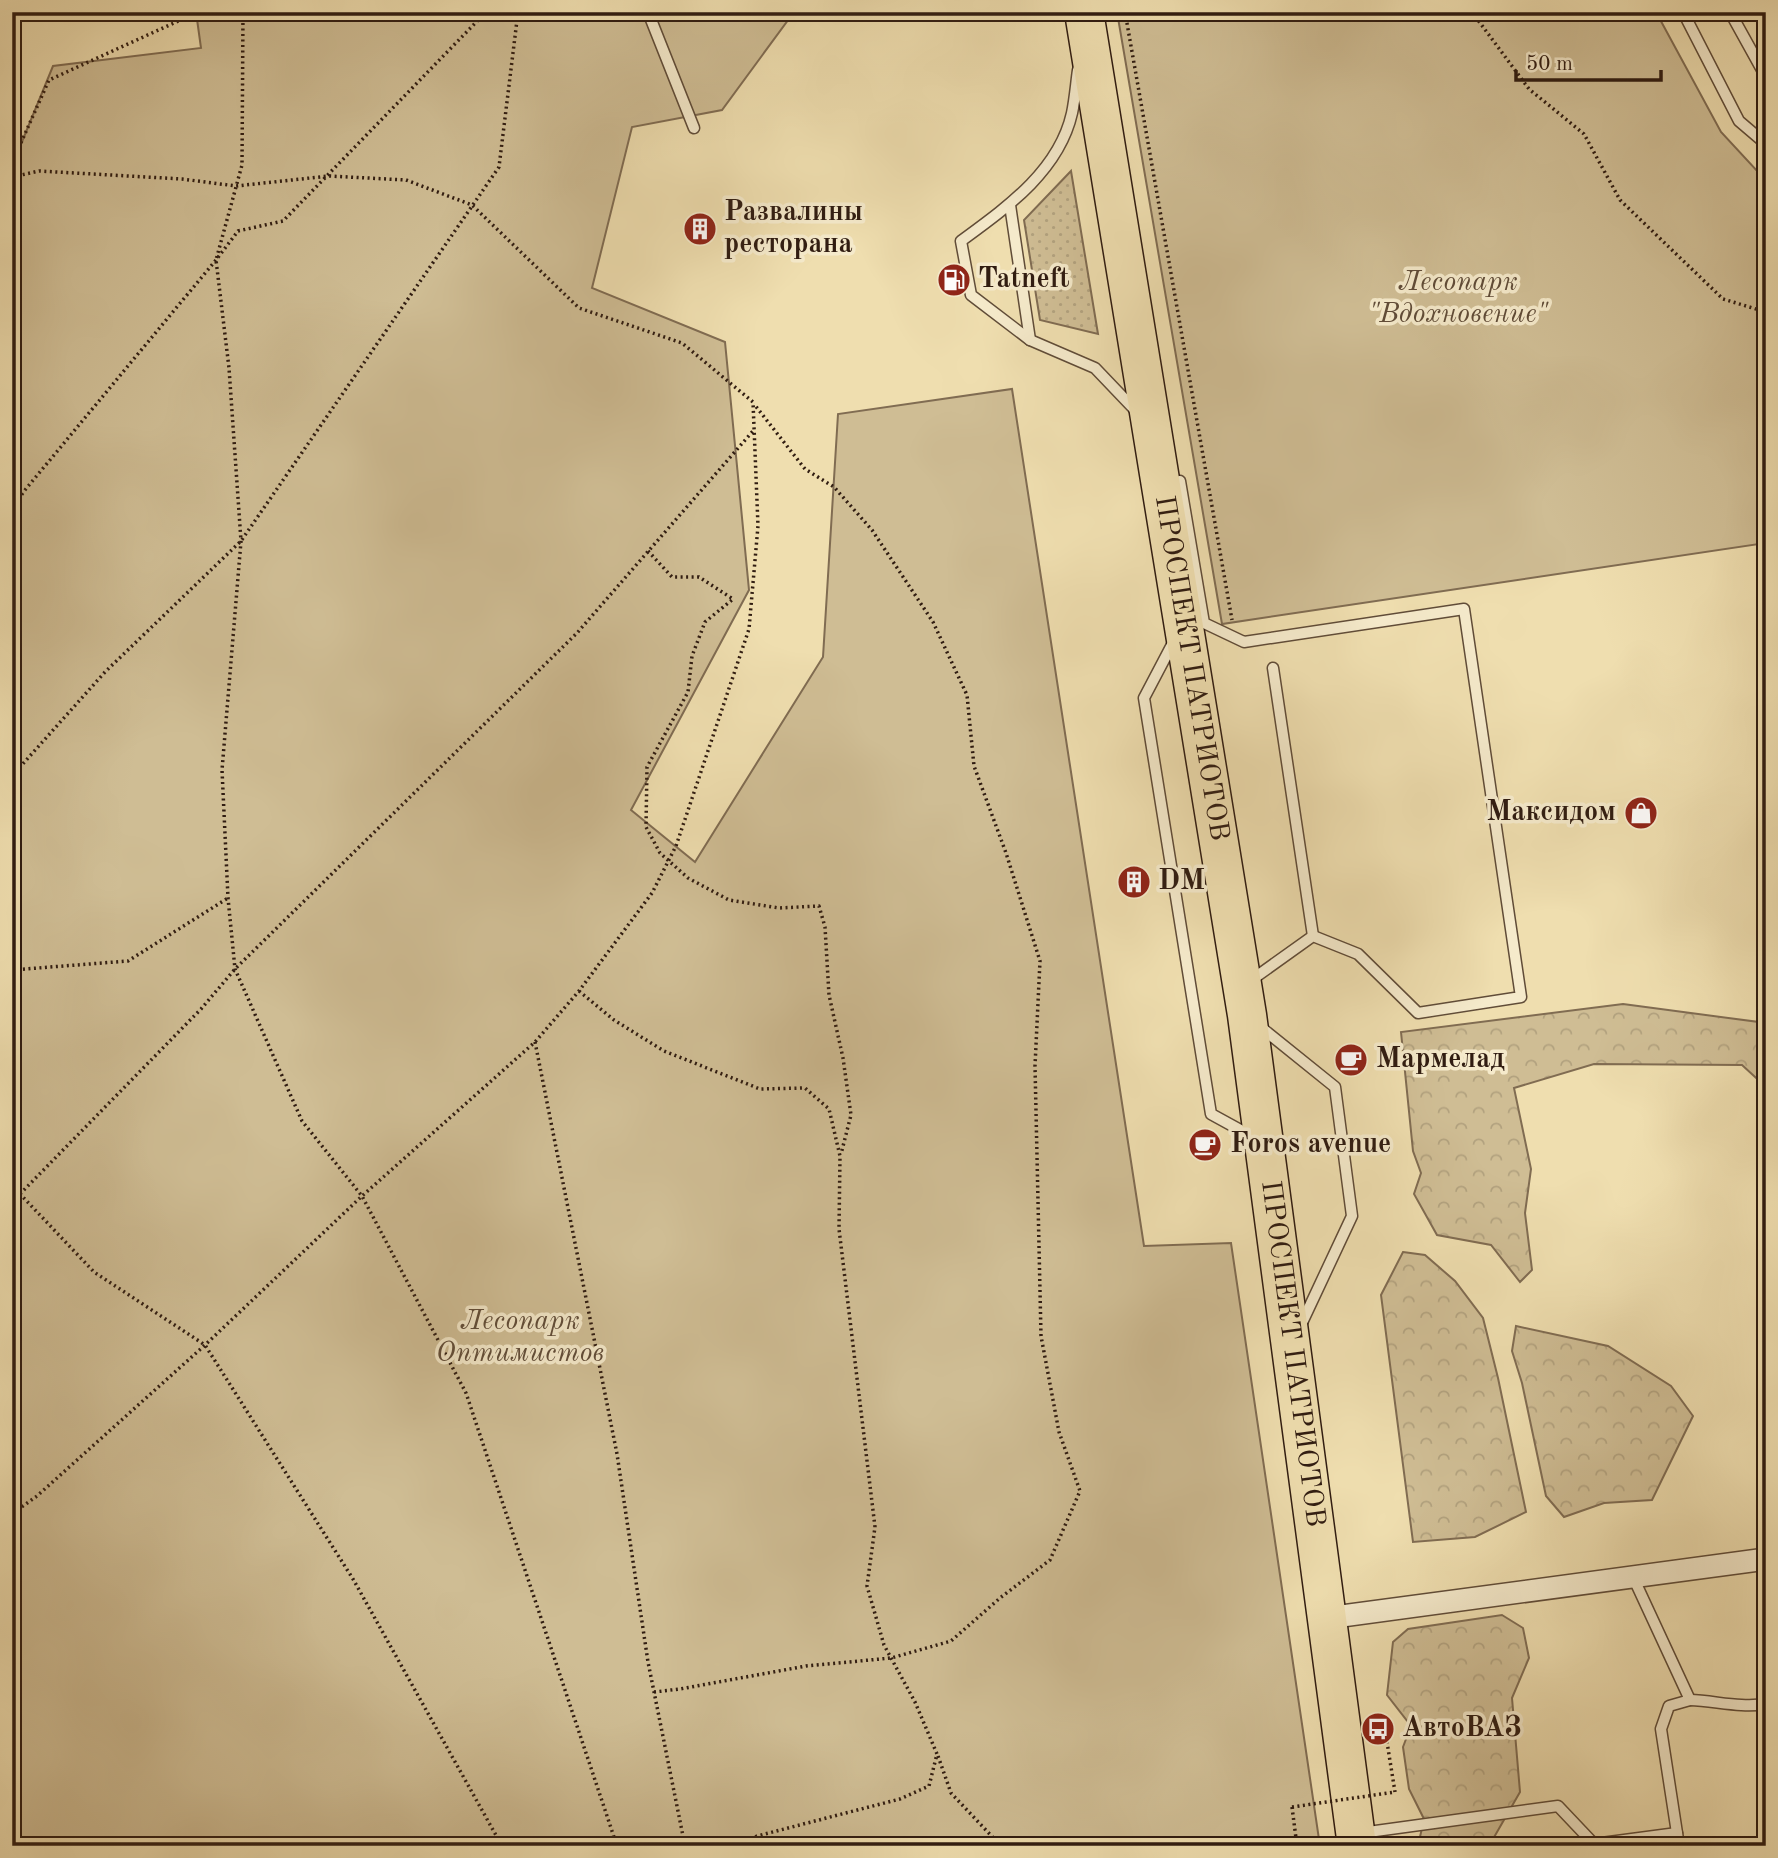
<svg xmlns="http://www.w3.org/2000/svg" width="1778" height="1858" viewBox="0 0 1778 1858" font-family="'Old Standard TT',serif">
	<defs>
		<pattern id="grass-dots" width="8" height="8" patternUnits="userSpaceOnUse" patternTransform="scale(1.75)"><rect width="8" height="8" fill="#cfbd94"/><path d="M2 2h.1M6 6h.1" fill="none" stroke="#b2a27f" stroke-width="1.8" stroke-linecap="round"/></pattern>
		<pattern id="forest-crowns" width="20" height="18" patternUnits="userSpaceOnUse" patternTransform="scale(1.75)"><rect width="20" height="18" fill="#cfbd94"/><path d="M2 6a3 3 0 1 1 6 0M12 15a3 3 0 1 1 6 0" fill="none" stroke="#b2a27f"/></pattern>
	</defs>
	<rect width="100%" height="100%" fill="#efdeaf"/>
	<filter id="stains"><feTurbulence type="fractalNoise" baseFrequency=".00286" numOctaves="4"/><feColorMatrix values="0 0 0 0 .2 0 0 0 0 .09 0 0 0 0 .02 0 0 0 .5 -.17"/></filter>
	<radialGradient id="worn" r=".72"><stop offset=".6" stop-color="#630" stop-opacity="0"/><stop offset="1" stop-color="#630" stop-opacity=".3"/></radialGradient>
	<path fill="url(#grass-dots)" stroke="#806c52" stroke-width="2" d="M1071,171L1098,334L1040,320L1024,220Z"/>
	<g fill="url(#forest-crowns)" stroke="#806c52" stroke-width="2">
		<path d="M1623,1004L1766,1023V1087L1742,1065L1594,1064L1514,1088L1531,1169L1525,1213L1532,1270L1520,1282L1491,1245L1437,1235L1414,1194L1421,1173L1413,1151L1401,1032Z"/>
		<path d="M1403,1252L1425,1255L1455,1281L1483,1318L1498,1378L1526,1512L1475,1537L1413,1542L1381,1295Z"/>
		<path d="M1516,1326L1608,1346L1671,1386L1693,1416L1652,1500L1604,1503L1564,1517L1546,1496L1522,1383L1512,1351Z"/>
		<path d="M1502,1615L1523,1628L1529,1658L1512,1698L1520,1792L1489,1846H1418L1424,1819L1409,1789L1403,1747L1411,1726L1387,1695L1393,1642L1408,1629Z"/>
	</g>
	<g fill="#cfbd94" stroke="#806c52" stroke-width="2">
		<path d="M196,12H794L722,110L632,127L592,288L725,342L749,590L631,810L695,862L823,657L838,414L1012,389L1144,1246L1231,1243L1320,1846H12V166L53,66L201,48Z"/>
		<path d="M1117,12H1656L1721,132L1758,172L1766,175V543L1222,624Z"/>
	</g>
	<g fill="none" stroke-linecap="round" stroke-linejoin="round">
		<defs>
			<g id="lane">
				<path d="M648,12L694,128"/>
				<path d="M1683,12L1739,121L1766,144"/>
				<path d="M1730,12L1766,77"/>
				<path d="M1078,70C1076,84 1075,99 1072,113C1059,171 1006,208 961,241L971,295L1030,340L1095,368L1137,412"/>
				<path d="M1010,205L1030,340"/>
				<path d="M1180,481L1204,623L1244,642L1464,609L1521,997L1418,1013L1358,954L1313,936L1250,981"/>
				<path d="M1175,639L1144,698L1211,1114L1253,1137"/>
				<path d="M1273,668L1313,936"/>
				<path d="M1258,1025L1335,1087L1352,1216L1300,1327"/>
				<path d="M1633,1577L1690,1700L1669,1706L1661,1729L1679,1846"/>
				<path d="M1690,1700C1716,1701 1740,1708 1766,1704"/>
				<path d="M1361,1833L1558,1806L1594,1844L1677,1833"/>
			</g>
			<path id="street" d="M1327,1618L1766,1559"/>
			<g id="highway">
				<path id="s1" d="M1084,12L1247,1015L1357,1846"/>
			</g>
		</defs>
		<use href="#lane" stroke="#604c38" stroke-width="13"/>
		<use href="#street" stroke="#604c38" stroke-width="24"/>
		<use href="#highway" stroke="#301c11" stroke-width="41"/>
		<g stroke="#301c11" stroke-width="3.5" stroke-dasharray="2 3.5" stroke-linecap="butt">
			<path d="M243,12L242,165L216,260L229,368L241,541L222,770L228,898L235,969L302,1121L362,1196L466,1393L617,1846"/>
			<path d="M1125,12L1232,620"/>
			<path d="M1472,12L1529,89L1584,134L1620,200L1723,299L1766,312"/>
			<path d="M12,163L49,80L198,12"/>
			<path d="M12,177L39,171L182,179L236,186L329,176L406,180L472,205L579,308L682,343L753,402L758,526L749,629L676,846L652,893L579,991L535,1042L362,1196L205,1345L37,1496L12,1514"/>
			<path d="M12,508L25,490L216,260L238,231L283,221L486,12"/>
			<path d="M648,551L672,577H699L733,599L705,622L692,656L688,692L647,767L646,827L660,853L688,878L729,900L779,908L819,906L825,927L829,995L843,1058L851,1115L841,1154"/>
			<path d="M12,776L105,672L241,541L499,167L518,12"/>
			<path d="M12,970L128,961L228,898"/>
			<path d="M579,991L614,1020L664,1051L760,1089L805,1088L829,1109L840,1156L839,1229L875,1527L867,1586L884,1645L915,1702L937,1754L929,1786L900,1799L757,1836L738,1846"/>
			<path d="M535,1042L617,1454L648,1662L685,1846"/>
			<path d="M12,1179L20,1194L94,1272L205,1345L353,1579L502,1846"/>
			<path d="M20,1194L201,1009L235,969L577,633L753,431"/>
			<path d="M654,1692L680,1689L806,1666L891,1658L951,1641L1000,1598L1050,1560L1080,1491L1059,1432L1041,1336L1035,1066L1040,961L1006,853L974,766L967,695L933,622L872,530L834,487L805,469L754,404"/>
			<path d="M1386,1736L1395,1792"/>
			<path d="M938,1756L951,1793L1001,1846"/>
			<path d="M1292,1807L1297,1846"/>
		</g>
		<use href="#lane" stroke="#f5eacb" stroke-width="10"/>
		<use href="#street" stroke="#f5eacb" stroke-width="21"/>
		<use href="#highway" stroke="#efdeaf" stroke-width="38"/>
		<path stroke="#301c11" stroke-width="3.5" stroke-dasharray="2 3.5" stroke-linecap="butt" d="M1292,1807L1395,1792"/>
	</g>
	<defs>
		<symbol id="building-disc" viewBox="-11 -11 22 22"><circle r="9.5" fill="#8f2418" stroke="#f5eacb"/><path d="M-4-6H4V6H1V3H-1V6H-4ZM-2.5-4.3h1.7v1.8h-1.7ZM.8-4.3h1.7v1.8H.8ZM-2.5-1h1.7V.8h-1.7ZM.8-1h1.7V.8H.8Z" fill="#fff"/></symbol>
		<symbol id="fuel-disc" viewBox="-11 -11 22 22"><circle r="9.5" fill="#8f2418" stroke="#f5eacb"/><path d="M-5.5-6h7V0h2V4h1.3V-2.5L3-4.5l.8-.8L6-3V5H2.5V1h-1V6h-7ZM-4.2-4.7v3.2H.2V-4.7Z" fill="#fff"/></symbol>
		<symbol id="shop-disc" viewBox="-11 -11 22 22"><circle r="9.5" fill="#8f2418" stroke="#f5eacb"/><path d="M-5-2.5h2.3a2.7 3.5 0 0 1 5.4 0H5L5.5 6h-11ZM-1.5-2.5h3a1.5 2.3 0 0 0-3 0Z" fill="#fff"/></symbol>
		<symbol id="cafe-disc" viewBox="-11 -11 22 22"><circle r="9.5" fill="#8f2418" stroke="#f5eacb"/><path d="M-5.5-4.5H6V0H3Q3 3.5 0 3.5H-2.5Q-5.5 3.5-5.5 0ZM3-3.2v2h1.7v-2ZM-6 4.5H4V6H-6Z" fill="#fff"/></symbol>
		<symbol id="bus-disc" viewBox="-11 -11 22 22"><circle r="9.5" fill="#8f2418" stroke="#f5eacb"/><path d="M-5-6H5V4H4V6H2V4H-2V6H-4V4H-5ZM-3.5-4V0h7V-4ZM-3.5 1.2v1.5H-2V1.2ZM2 1.2v1.5H3.5V1.2Z" fill="#fff"/></symbol>
	</defs>
	<g fill-rule="evenodd">
		<use href="#building-disc" x="681" y="210" width="38" height="38"/>
		<use href="#fuel-disc" x="935" y="261" width="38" height="38"/>
		<use href="#shop-disc" x="1622" y="794" width="38" height="38"/>
		<use href="#building-disc" x="1115" y="863" width="38" height="38"/>
		<use href="#cafe-disc" x="1332" y="1041" width="38" height="38"/>
		<use href="#cafe-disc" x="1186" y="1126" width="38" height="38"/>
		<use href="#bus-disc" x="1359" y="1710" width="38" height="38"/>
	</g>
	<g text-anchor="middle" dominant-baseline="central" stroke-width="7" stroke-linejoin="round" paint-order="stroke">
		<g font-size="28" font-weight="bold" fill="#301c11" stroke="#f5eacb" text-anchor="start">
			<text x="724" y="213">Развалины<tspan x="724" dy="32">ресторана</tspan></text>
			<text x="978" y="280">Tatneft</text>
			<text x="1616" y="813" text-anchor="end">Максидом</text>
			<text x="1158" y="882">DM</text>
			<text x="1376" y="1060">Мармелад</text>
			<text x="1230" y="1145">Foros avenue</text>
			<text x="1402" y="1729">АвтоВАЗ</text>
		</g>
		<g font-size="28" font-style="italic" fill="#604c38" stroke="#f5eacb">
			<text x="1458" y="283">Лесопарк<tspan x="1458" dy="32">"Вдохновение"</tspan></text>
			<text x="520" y="1322">Лесопарк<tspan x="520" dy="32">Оптимистов</tspan></text>
		</g>
		<g font-size="28" fill="#301c11" stroke="#f5eacb">
			<text stroke="none"><textPath href="#s1" startOffset="665">ПРОСПЕКТ ПАТРИОТОВ</textPath></text>
			<text stroke="none"><textPath href="#s1" startOffset="1358">ПРОСПЕКТ ПАТРИОТОВ</textPath></text>
		</g>
	</g>
	<rect width="1778" height="1858" fill="none" stroke="#efdeaf" stroke-width="42"/>
	<rect x="14" y="14" width="1750" height="1830" fill="none" stroke="#301c11" stroke-width="3.5"/>
	<rect x="21" y="21" width="1736" height="1816" fill="none" stroke="#301c11" stroke-width="2"/>
	<path d="M1516 70v10h145v-10" fill="none" stroke="#301c11" stroke-width="3.5"/>
	<text x="1526" y="70" font-size="21" fill="#301c11" stroke="#f5eacb" stroke-width="5" paint-order="stroke">50 m</text>
	<rect width="100%" height="100%" filter="url(#stains)"/>
	<rect width="100%" height="100%" fill="url(#worn)"/>
</svg>
